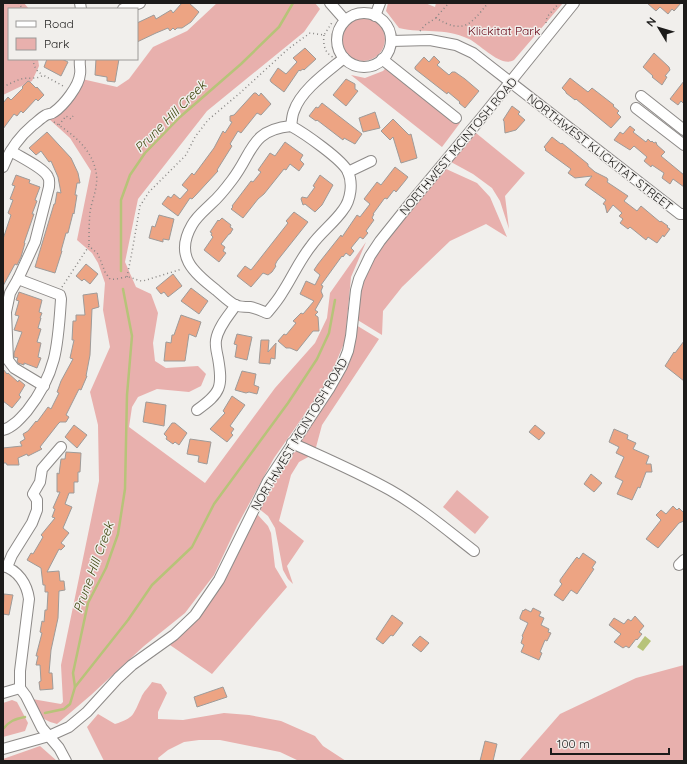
<svg xmlns="http://www.w3.org/2000/svg" width="687" height="764" viewBox="0 0 687 764" font-family="Quicksand,sans-serif">
	<rect width="100%" height="100%" fill="#f1efec"/>
	<g fill="#e8b0ad">
		<path d="M3,3H24L29,9H9V59H38L39,66L32,81L3,95Z"/>
		<path d="M217,3H315L320,9L304,32L207,111L138,199L125,262L136,287L151,294L158,313L153,343L155,361L166,368L198,366L206,374L201,386L189,392L157,389L138,397L132,407L129,427L205,483L275,388L315,343L327,318L330,293L366,242L351,277L345,341L328,381L274,458L237,526L214,575L185,613L144,646L91,695L57,724C39,719 40,715 32,699L61,704L63,702L61,665L99,481L98,425L90,392L110,347L103,310L105,283L98,263L92,253L77,240L91,171L70,138L49,119L64,106L82,79L117,87L129,79L153,47L187,31Z"/>
		<path d="M388,3H425L435,7L436,3H563L514,60C501,68 481,45 469,39C443,27 424,34 399,28L386,11Z"/>
		<circle cx="363" cy="39" r="22"/>
		<path d="M387,67L460,123L442,147L351,75L365,78L383,71Z"/>
		<path d="M476,133L525,173L505,196L509,229L500,201L492,188L473,174L451,162Z"/>
		<path d="M444,168L477,183L490,197L507,237L486,224L450,241L402,287L383,311L382,335L356,319L362,284L380,246Z"/>
		<path d="M356,325L379,339L322,425L315,451L296,443L331,395L350,361Z"/>
		<path d="M293,446L312,455L299,462L291,475L279,521L304,541L287,566L293,584L288,579L283,570L275,528L268,516L258,508Z"/>
		<path d="M457,490L489,517L475,534L443,507Z"/>
		<path d="M257,514L268,526L271,533L275,567L287,587L212,674L170,645L186,631L204,610L228,575Z"/>
		<path d="M684,665V761H519L560,714L636,678Z"/>
		<path d="M152,682L161,684L167,693L158,712V719L183,720L224,713L249,715L281,721L315,736L323,746L346,761H299L280,752L220,740H199L184,742L168,750L158,758L159,761H104L87,727L98,714L115,724C134,718 133,715 141,698C143,692 149,687 152,682Z"/>
		<path d="M12,700L17,702L28,723L25,731L3,737V703Z"/>
		<path d="M40,746L57,761H3V759Z"/>
	</g>
	<path fill="#b7c379" d="M645,636L651,641L643,651L637,647Z"/>
	<g fill="none" stroke-linecap="round" stroke-linejoin="round">
		<g stroke="#b7c379" stroke-width="2.5">
			<path d="M121,271V200L130,175L145,153L180,117L241,64L279,27L293,3"/>
			<path d="M75,687L128,620L152,585L192,547L214,504L288,403L317,359L329,333L335,300"/>
			<path d="M45,713L64,709L70,704L75,687L73,673L88,603L106,568L118,534L125,489L127,395L132,336L123,289"/>
			<path d="M3,729C9,721 15,719 25,717"/>
		</g>
	</g>
	<g fill="#eda483" stroke="#9e9b99">
		<path d="M182,3H189L199,12L191,22L182,28H177L175,30L173,28L170,31L168,28L156,33L137,42V23L154,15L156,19L171,10L173,13Z"/>
		<path d="M647,3H681L674,11L672,9L668,14L660,7L656,11Z"/>
		<path d="M305,48L316,59L304,70L303,69L300,71L299,70L284,92L271,82L270,80L278,68L286,74L297,62L293,58Z"/>
		<path d="M654,53L669,67L670,70L665,76L667,77L662,85L652,77L653,76L643,67Z"/>
		<path d="M434,56L440,62L437,65L449,75L452,72H455L465,79L479,91L465,108L459,103L460,102L448,92L447,94L415,69V67L424,57L429,62Z"/>
		<path d="M47,59H62L68,62L61,76L44,67Z"/>
		<path d="M96,59H119L115,82L107,81V77L95,75Z"/>
		<path d="M570,78L588,92L592,88L614,105L613,106L619,111L617,113L621,117L611,128L576,99L575,100L566,93V92L562,88Z"/>
		<path d="M346,79L355,84V89L358,91L346,106L333,95Z"/>
		<path d="M28,81L30,82L36,88L37,87L44,95L38,101L36,99L23,113L21,111L17,116L14,114L3,129V103L8,97L11,100L23,88L22,87Z"/>
		<path d="M684,81V104L681,101L678,105L670,99Z"/>
		<path d="M254,93H256L259,96L261,93L271,104L261,115L257,113L241,133L238,131L230,144L232,146L217,170L218,171L195,196L192,199L190,198L178,216L162,204L168,196L171,198L174,194L180,199L188,190L182,185L192,173L194,175L214,148L223,131L225,133L232,122L230,121V116L234,115Z"/>
		<path d="M322,103L362,134L355,144L344,138L343,140L317,120L316,121L309,116L316,107L318,108Z"/>
		<path d="M512,106L520,112L518,114L525,120L516,130L505,133L504,121L503,120Z"/>
		<path d="M375,112L380,128L363,132L359,118Z"/>
		<path d="M393,119L409,135L411,134L417,158L401,163L393,137L390,140L381,131Z"/>
		<path d="M630,126L635,130L633,132L646,142L648,139L651,142L652,141L654,143L656,142L657,145L665,152L661,156L684,175V187L673,179L670,184L662,178L664,173L652,165L651,167L644,161L647,157L634,146L630,150L614,140L620,132L623,134Z"/>
		<path d="M47,132L71,158L78,173L80,183H77L75,195H77L74,214L73,213L68,233H66L61,251H62L55,273L35,267L54,204H55L57,192L61,193L58,177L51,161L49,162L41,151L36,155L29,148Z"/>
		<path d="M552,137L561,144L562,143L588,164V166L595,172L607,178L608,180L607,182L628,196L624,201L637,211L641,206L660,222L661,221L668,226L667,227L670,229L664,237L663,235L657,243L648,237L646,240L630,227L628,229L620,223L623,219L619,216L622,213L613,205L607,213L605,205L603,204L606,200L585,185L592,176L575,178L568,173L571,169L545,150L546,149L544,147Z"/>
		<path d="M285,142L303,155L300,160L304,164L299,171L290,164L286,170L284,169L264,194L258,199L243,218L231,209L233,207L232,206L251,181L253,182L261,172L258,170L270,153L275,156Z"/>
		<path d="M395,167L408,177L405,181L396,192L394,190L387,199L385,198L384,199L373,214H374L372,218L374,220L366,231L368,233L363,239L360,237L351,248L354,251L350,256L346,253L343,257L342,256L321,285L323,286L321,291L323,296L315,310L318,312L315,315L318,317L319,331H313L297,351L290,348H286L278,341L284,334L286,335L296,323L293,321L301,313L303,314L314,301L300,294L306,281L315,285L320,275L314,270L318,264L341,235L342,237L357,215L360,217L370,204L364,199L377,182L381,185Z"/>
		<path d="M16,175L30,180L29,183L40,187L35,200L37,201L32,214H34L24,243H25L21,257L17,265L15,264L3,286V239L11,215L8,213L13,200L10,199L15,186L12,185Z"/>
		<path d="M320,175L333,185L322,205L315,212L305,204L303,205L301,199L302,197L307,198L315,187L313,186Z"/>
		<path d="M294,212L308,222L277,261L275,265L276,266L272,272L268,275L263,273L251,287L237,276L245,266L251,270L288,223L286,221Z"/>
		<path d="M159,215L174,219L169,240L163,239V242L149,238L152,226L155,227Z"/>
		<path d="M222,218L231,225L230,227L233,229L230,234H229L221,244L225,247L223,251L226,253L219,262L204,250L213,237L211,235L212,233L210,232L218,220L219,221Z"/>
		<path d="M86,264L98,274L90,284L84,279L82,281L76,276Z"/>
		<path d="M173,274L182,286L168,297L164,292L161,294L156,288Z"/>
		<path d="M191,288L208,301L199,314L181,301Z"/>
		<path d="M19,292L42,300L39,312L42,313L40,318H41L38,328L41,329L37,342L41,343L38,357L41,358L37,368L24,363V365L18,363L17,361L18,358L14,357V353L22,332L14,330L19,316L15,315L19,301L16,300Z"/>
		<path d="M97,293L99,307L92,309L90,355L86,376H87L81,390L79,389L66,415L69,417L66,422H60L58,424L40,447L42,449L28,456L27,454L18,458L19,465H7L6,463H3V448L22,446L20,442L25,439L23,434L28,431L36,421L37,422L48,407L51,409L59,393L57,392L61,381L73,359L70,358L74,340H72L73,321H76V315H85L83,295Z"/>
		<path d="M181,315L201,322L196,337L189,334L185,361H164L166,342L171,343L172,335H174Z"/>
		<path d="M237,334L252,337L247,360L235,357L237,345L234,344Z"/>
		<path d="M261,340H269L268,352L276,343L275,359L271,358L270,364L259,363Z"/>
		<path d="M684,341V381L665,366L674,352L675,353Z"/>
		<path d="M3,369L7,374L8,373L18,382L19,380L25,385L19,395L21,397L12,408L3,401Z"/>
		<path d="M242,371L256,374L254,385L259,387L257,394L249,392L246,393L235,390Z"/>
		<path d="M232,396L245,405L230,426L234,429L231,433L233,435L227,442L210,429L225,413L223,411Z"/>
		<path d="M146,402L166,405L164,426L143,422Z"/>
		<path d="M172,423H175L187,433L179,445L175,442L173,444L166,439L167,437L164,434Z"/>
		<path d="M74,425L87,435L77,448L65,437Z"/>
		<path d="M535,425L545,433L539,440L529,432Z"/>
		<path d="M614,429L628,435L627,439L636,443L633,449L649,456L646,464H651L652,472H646L640,488L638,487L632,500L617,494L623,481L615,477L624,457L616,453L619,447L609,442Z"/>
		<path d="M190,439L211,442L207,464L198,462L199,456L187,454Z"/>
		<path d="M66,452L81,453L80,472H78V482H74V493H69L65,504L72,507L63,528L69,533L61,543L65,546L61,550L59,549L47,572L59,571L60,581H64L65,590L59,591L58,618L51,650L49,673H52L53,689L40,690L39,682L41,681L40,665H36L38,656H36L42,633L40,632L42,621L44,622L45,610H47L48,592H45V585H43L41,568L27,560L31,553L33,554L43,537L41,535L55,518L52,517L55,509L53,508L60,492H57V473L59,474L61,459H65Z"/>
		<path d="M591,474L602,483L594,492L584,484Z"/>
		<path d="M673,506L677,510L679,508L684,513V521L679,523L658,548L646,539L661,520L656,515L661,510L666,514Z"/>
		<path d="M583,553L596,562L592,568L594,569L577,594L571,590L563,601L554,595L562,584L560,582V580L576,558L577,557L579,559Z"/>
		<path d="M4,594L13,595L9,615L3,614Z"/>
		<path d="M533,608L541,612L539,616L544,618L541,625L549,629L548,632L551,633L547,641L545,640L540,652L542,653L539,660L521,652L524,645L521,643L523,637L522,636L528,623L520,619V617L523,610L524,611L525,609L531,612Z"/>
		<path d="M392,615L403,623L393,636L391,635L383,644L376,639Z"/>
		<path d="M635,616L644,626L639,632L642,634L637,640L636,639L629,648L626,646L623,648L614,642L621,634L609,625L614,618L624,624L628,619L631,621Z"/>
		<path d="M420,636L429,643L421,652L412,645Z"/>
		<path d="M223,687L227,697L197,707L194,697Z"/>
		<path d="M485,741L497,744L493,761H480Z"/>
	</g>
	<g fill="none" stroke-linecap="round" stroke-linejoin="round">
		<defs>
			<g id="minor">
				<path d="M80,3L81,9"/>
				<path d="M330,3L345,20"/>
				<path d="M123,9L140,3"/>
				<circle cx="364" cy="40" r="27"/>
				<path d="M375,16L380,3"/>
				<path d="M391,41L430,40L456,45L473,53L680,214H684"/>
				<path d="M382,59L456,118"/>
				<path d="M641,96L684,130"/>
				<path d="M636,108L684,145"/>
				<path d="M291,126C304,133 343,160 348,172C353,183 351,200 343,210C334,223 320,233 311,246C299,261 292,278 282,293C278,300 272,307 267,313C262,311 256,308 250,307C246,307 239,307 235,305C229,302 222,295 216,290C193,272 174,256 192,225C197,216 205,210 212,203C220,196 226,188 232,180C253,153 250,130 291,126Z"/>
				<path d="M291,126C292,121 292,115 294,111C301,90 327,72 344,58"/>
				<path d="M11,151C20,157 44,168 48,177C50,180 49,183 49,187L35,242L18,279L10,293L6,312L8,360L14,368L44,386"/>
				<path d="M3,167C9,151 20,136 33,125C37,122 41,118 46,115C48,114 52,114 54,112C64,105 79,86 80,74C81,70 79,64 80,59"/>
				<path d="M348,172L371,161"/>
				<path d="M197,410C221,393 223,387 218,358C217,353 215,346 216,340C218,327 229,315 236,305"/>
				<path d="M3,430C13,427 20,419 27,411C57,373 58,345 61,299L60,295L18,279"/>
				<path d="M292,443C325,458 358,472 390,490C420,507 447,530 474,551"/>
				<path d="M679,565L684,560"/>
				<path d="M3,566C18,570 27,584 29,599L20,671V688L26,696L42,728L59,748L66,761"/>
				<path d="M7,567L12,555L32,523L37,510V500L33,494L40,482L42,469L61,447"/>
				<path d="M3,693L20,688"/>
				<path d="M3,749L49,736L69,727L87,712L118,678L132,665L174,635L195,615L219,580L268,481L329,389L342,366L348,351L351,336L356,290L359,279L370,256L380,241L412,201L482,117L574,3"/>
			</g>
		</defs>
		<use href="#minor" stroke="#8d8a88" stroke-width="12"/>
		<g stroke="#898785" stroke-width="1.5" stroke-dasharray="1 3" stroke-linecap="butt">
			<path d="M18,3L23,9"/>
			<path d="M436,18L439,14L449,3"/>
			<path d="M546,23L547,17L559,3"/>
			<path d="M420,31L425,25L436,18C464,35 471,24 488,3"/>
			<path d="M324,35C323,43 324,53 333,57"/>
			<path d="M33,59C34,67 36,71 43,75"/>
			<path d="M3,87C9,84 15,81 21,79C28,77 37,80 43,75L65,87"/>
			<path d="M54,122C73,134 92,149 96,172C99,186 92,199 90,212C89,223 89,235 89,246"/>
			<path d="M59,125L66,116L71,119L73,116"/>
			<path d="M127,277L132,252L140,206L149,192L186,155L195,137L208,120L240,93L288,49L310,33L324,35L333,21"/>
			<path d="M62,287L89,246L98,254L105,272L110,279C117,280 123,277 127,277C133,277 137,281 143,281L182,269"/>
		</g>
		<use href="#minor" stroke="#fff" stroke-width="10"/>
	</g>
	<g text-anchor="middle" dominant-baseline="central" stroke-width="3" stroke-linejoin="round" paint-order="stroke">
		<g font-size="12" fill="#650313" stroke="#f1efec">
			<text x="504" y="30">Klickitat Park</text>
		</g>
		<g font-size="12" fill="#1c1b1a" stroke="#f1efec">
			<text transform="translate(458 146) rotate(-50)">NORTHWEST MCINTOSH ROAD</text>
			<text transform="translate(600 152) rotate(38)">NORTHWEST KLICKITAT STREET</text>
			<text transform="translate(299 434) rotate(-59)">NORTHWEST MCINTOSH ROAD</text>
		</g>
		<g font-size="13" font-style="italic" fill="#3e450c" stroke="#f1efec">
			<text transform="translate(170 116) rotate(-45)">Prune Hill Creek</text>
			<text transform="translate(93 567) rotate(-70)">Prune Hill Creek</text>
		</g>
	</g>
	<rect width="687" height="764" fill="none" stroke="#1c1b1a" stroke-width="8"/>
	<rect x="8" y="8" width="130" height="52" fill="#f1efec" stroke="#9c9a98"/>
	<rect x="16" y="21" width="20" height="6" fill="#ffffff" stroke="#9c9a98"/>
	<text x="44" y="28" font-size="12" fill="#1c1b1a">Road</text>
	<rect x="16" y="38" width="20" height="12" fill="#e8b0ad" stroke="#9c9a98"/>
	<text x="44" y="48" font-size="12" fill="#1c1b1a">Park</text>
	<g transform="translate(659 28) rotate(308)" stroke="#f1efec" stroke-width="3" paint-order="stroke">
	<path d="M0-3L7 15L0 10L-7 15Z" fill="#1c1b1a"/>
	<text y="-6" font-size="11" font-weight="bold" text-anchor="middle" fill="#1c1b1a">N</text>
	</g>
	<path d="M551 748v6h118v-6" fill="none" stroke="#1c1b1a" stroke-width="2"/>
	<text x="557" y="748" font-size="12" fill="#1c1b1a" stroke="#f1efec" stroke-width="3" paint-order="stroke">100 m</text>
</svg>
